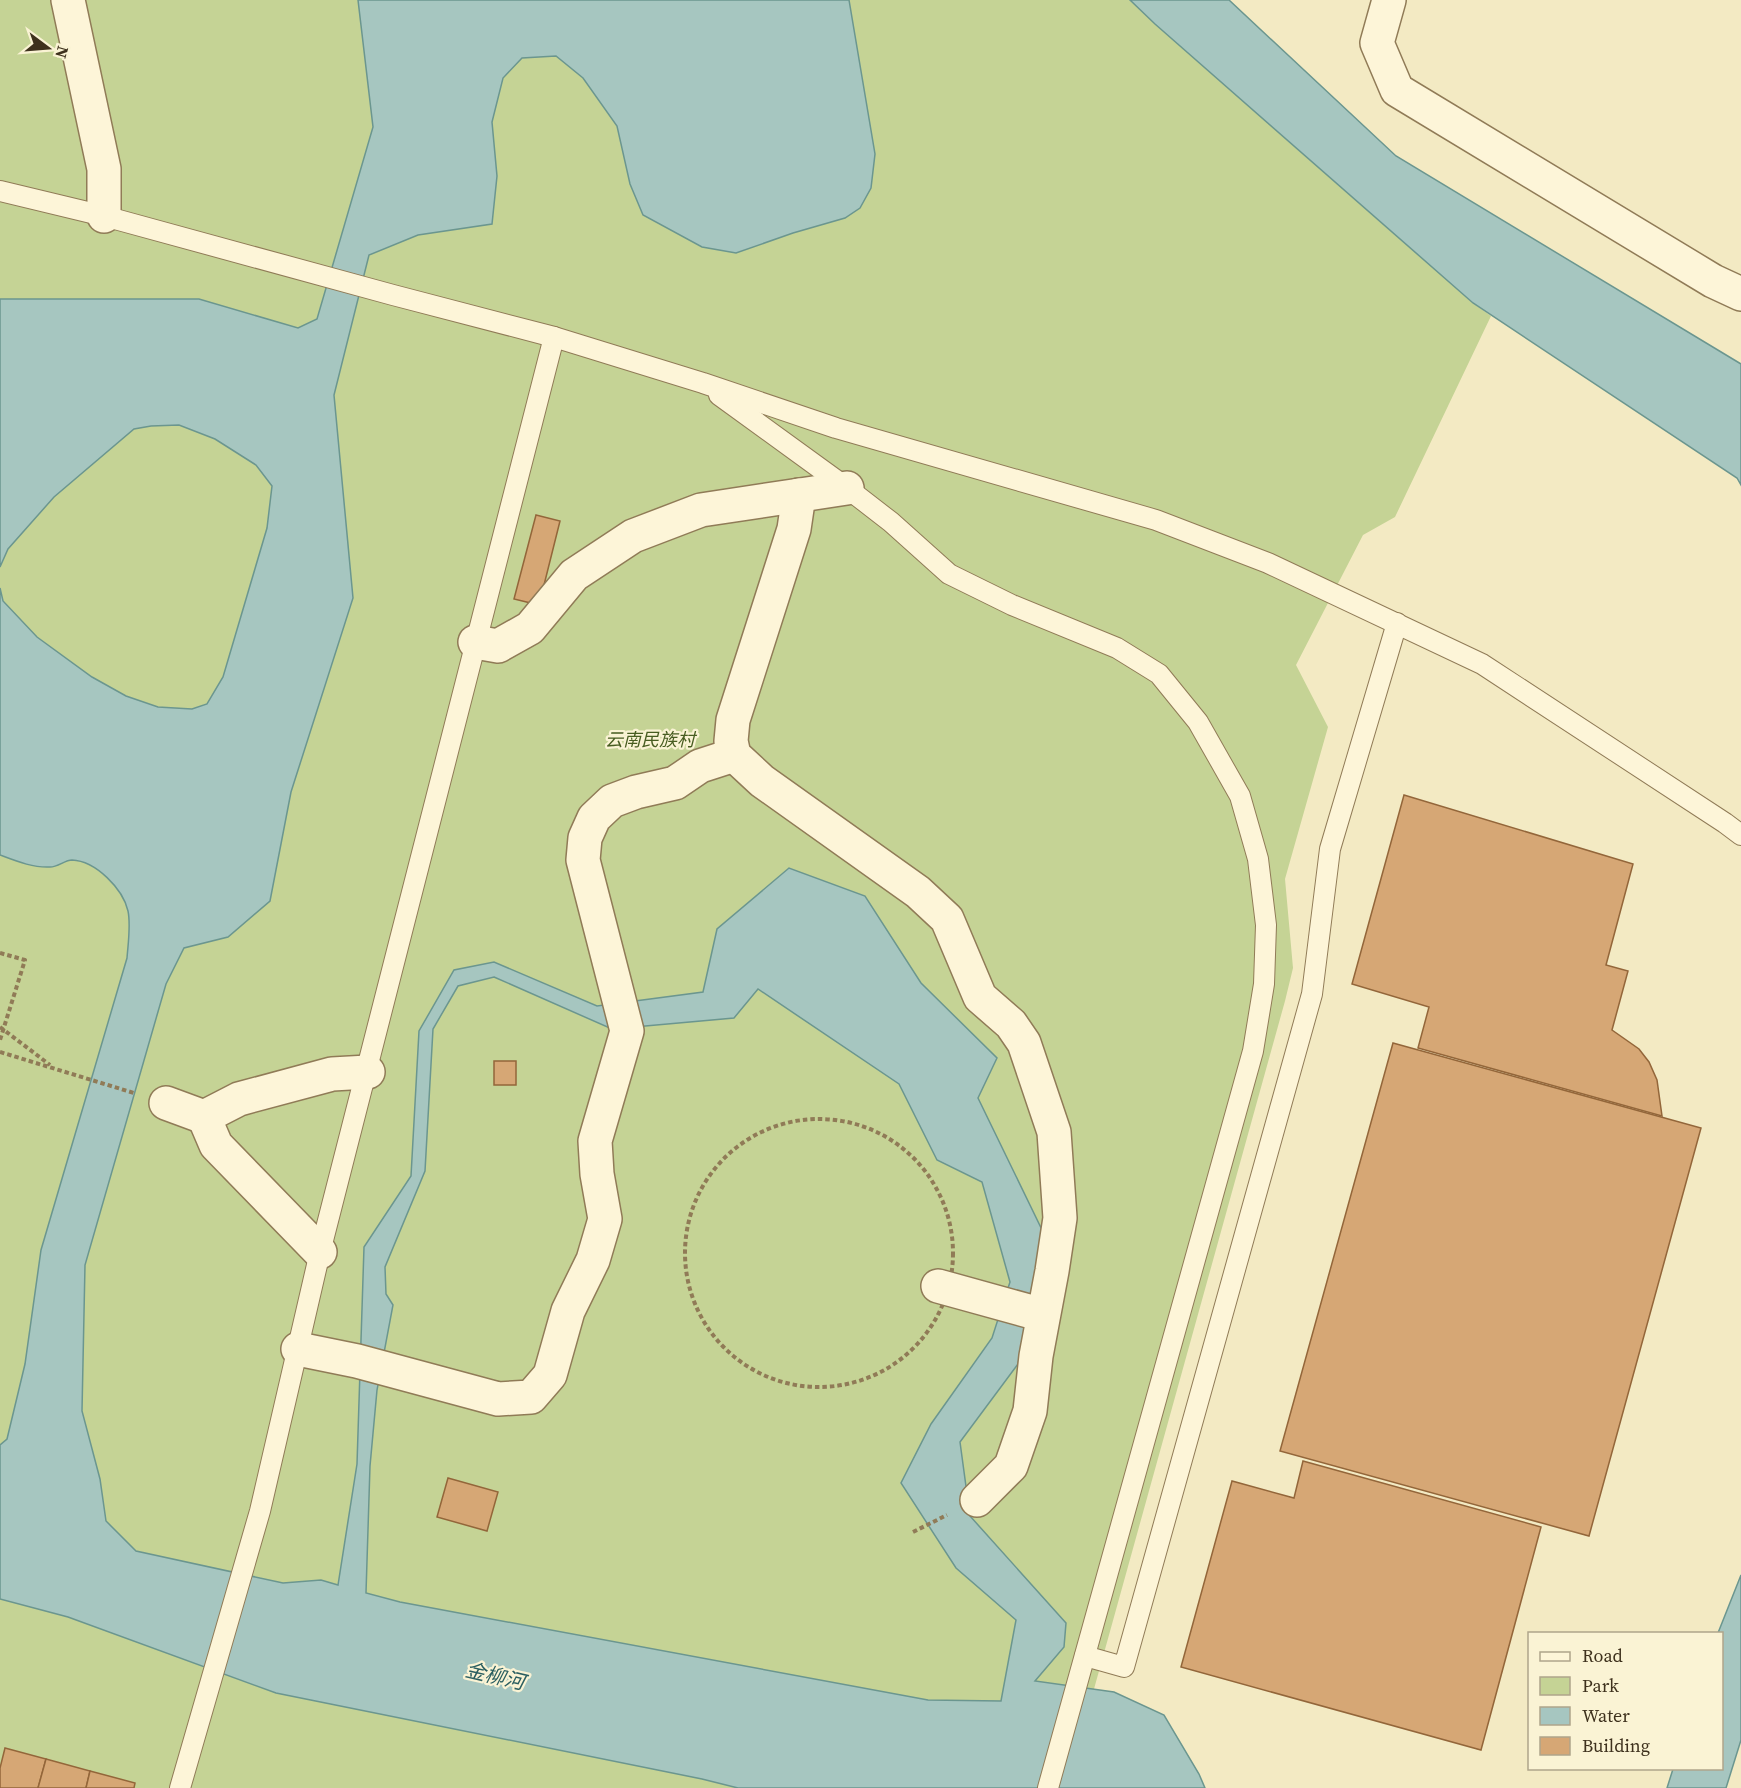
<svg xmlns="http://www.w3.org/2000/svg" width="1741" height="1788" viewBox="0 0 1741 1788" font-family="'Source Serif 4','Noto Sans SC',serif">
	<rect width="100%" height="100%" fill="#f3eac3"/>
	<path fill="#c5d395" d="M0,0H1130L1155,24L1473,303L1491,316L1395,517L1363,535L1296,665L1328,727L1285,879L1293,968L1285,1001L1094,1689L1069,1788H0Z"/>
	<g fill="#a6c6c0" stroke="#6b968f" stroke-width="1.5" fill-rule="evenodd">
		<path d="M358,0H849L875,154L871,188L860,208L845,218L793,233L736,253L702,247L643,215L630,184L617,126L583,78L556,56L522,58L503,78L492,122L497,176L492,224L418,235L369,255L334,395L353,598L291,792L270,901L228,937L184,948L166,984L85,1265L82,1411L100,1479L106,1521L136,1551L283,1583L321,1580L338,1585L357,1464L364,1247L411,1176L419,1031L454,970L494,962L597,1006L703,992L717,929L789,868L865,896L921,983L997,1058L978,1098L1045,1236L1018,1364L960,1442L970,1516L1066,1623L1064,1647L1035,1681L1114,1692L1164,1715L1199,1774L1205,1788H738L702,1779L276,1693L68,1617L0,1599V1445L7,1439L25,1364L41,1250L127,958C128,944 131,925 128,911C123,889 96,861 72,860C65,860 58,867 50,867C33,868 16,861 0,855V588L3,601L37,637L92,677L126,696L158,707L192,709L207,704L223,677L267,528L272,486L256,465L215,439L179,425L151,426L134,429L54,497L8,549L0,567V299H199L298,328L317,319L373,127ZM494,977L612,1029L734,1018L758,989L899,1084L937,1160L982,1182L1010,1282L992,1338L931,1424L901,1483L956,1568L1016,1620L1001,1701L928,1700L400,1602L366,1593L370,1466L377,1390L393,1305L386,1294L385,1267L425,1171L433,1029L458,986Z"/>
		<path d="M1130,0H1229L1396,156L1741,364V485L1737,478L1473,303L1155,24Z"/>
		<path d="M1741,1575V1740L1726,1788H1667L1673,1769L1722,1768V1634L1718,1633Z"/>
	</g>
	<g fill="#d6a775" stroke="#93663a" stroke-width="1.5">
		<path d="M536,515L560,521L539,605L514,599Z"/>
		<path d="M1404,795L1633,864L1606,965L1628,971L1612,1030L1639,1049L1649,1062L1657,1080L1662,1116L1418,1048L1429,1007L1352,984Z"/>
		<path d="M1393,1043L1701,1128L1589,1536L1280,1451Z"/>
		<rect x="494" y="1061" width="22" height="24"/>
		<path d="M1303,1461L1541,1527L1481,1750L1181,1667L1232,1481L1294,1498Z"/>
		<path d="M448,1478L498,1492L487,1531L437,1517Z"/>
		<path d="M5,1748L46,1759L38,1788H0V1768Z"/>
		<path d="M46,1759L90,1771L86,1788H38Z"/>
		<path d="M90,1771L135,1783L134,1788H86Z"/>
	</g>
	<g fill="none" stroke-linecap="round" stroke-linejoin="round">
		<defs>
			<g id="lane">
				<path d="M0,191L104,216L393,295L554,337L703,383L836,428L1156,520L1268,563L1482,664L1725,823L1741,835"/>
				<path d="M719,395L847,488L891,522L949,574L1012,605L1117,648L1159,674L1198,722L1240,796L1258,859L1266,925L1264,984L1253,1051L1048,1788"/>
				<path d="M1085,1656L1124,1667L1312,994L1330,849L1397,623"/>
				<path d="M180,1788L260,1511L320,1252L554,337"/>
			</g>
			<g id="street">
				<path d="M68,0L104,169V216"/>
				<path d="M1389,0L1377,43L1397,90L1713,281L1741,294"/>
				<path d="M799,495L794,529L733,720L731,741L734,755L762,781L918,892L947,919L980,997L1011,1024L1024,1043L1054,1132L1060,1218L1052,1271L1036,1356L1030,1411L1011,1466L977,1500"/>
				<path d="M475,642L498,646L530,628L574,575L633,536L701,510L847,488"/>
				<path d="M166,1103L204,1117"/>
				<path d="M320,1252L216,1145L204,1117L239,1099L332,1074L368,1072"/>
				<path d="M938,1286L1043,1315"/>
				<path d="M298,1349L357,1361L498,1399L531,1397L550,1375L568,1311L593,1260L605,1219L597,1174L595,1141L627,1031L583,860L585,838L594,818L612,801L636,792L675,783L700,766L734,755"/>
			</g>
		</defs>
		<use href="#lane" stroke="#907b57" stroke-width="22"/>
		<use href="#street" stroke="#907b57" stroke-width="36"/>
		<g stroke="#907b57" stroke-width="4" stroke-dasharray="4.5 3" stroke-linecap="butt">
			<path d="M0,953L25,960L0,1040"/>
			<path d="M0,1027L50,1065"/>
			<path d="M0,1052L134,1093"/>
			<circle cx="819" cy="1253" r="134"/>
			<path d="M913,1532L947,1515"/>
		</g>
		<use href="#lane" stroke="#fdf5d8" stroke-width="20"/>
		<use href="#street" stroke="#fdf5d8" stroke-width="33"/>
	</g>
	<g text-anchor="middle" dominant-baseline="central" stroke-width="4.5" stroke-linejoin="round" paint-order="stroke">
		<g font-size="18" font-style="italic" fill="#485d21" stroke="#faf3d4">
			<text x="650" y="739">云南民族村</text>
		</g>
		<g font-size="20" font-style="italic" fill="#2a5e60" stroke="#faf3d4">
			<text transform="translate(495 1676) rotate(13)">金柳河</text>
		</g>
	</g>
	<rect x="1528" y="1632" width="195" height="138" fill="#faf3d4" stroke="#afa58b" stroke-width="1.5"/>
	<rect x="1540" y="1652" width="30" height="9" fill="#fdf5d8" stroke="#afa58b" stroke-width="1.5"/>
	<text x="1582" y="1662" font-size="18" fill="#3e311d">Road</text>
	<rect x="1540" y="1677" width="30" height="18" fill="#c5d395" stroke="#afa58b" stroke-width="1.5"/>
	<text x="1582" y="1692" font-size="18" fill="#3e311d">Park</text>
	<rect x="1540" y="1707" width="30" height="18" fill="#a6c6c0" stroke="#afa58b" stroke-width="1.5"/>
	<text x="1582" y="1722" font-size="18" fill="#3e311d">Water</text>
	<rect x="1540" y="1737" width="30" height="18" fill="#d6a775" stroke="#afa58b" stroke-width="1.5"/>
	<text x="1582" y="1752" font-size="18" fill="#3e311d">Building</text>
	<g transform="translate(48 48) rotate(106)" stroke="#faf3d4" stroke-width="4.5" paint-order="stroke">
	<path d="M0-4.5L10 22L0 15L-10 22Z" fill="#3e311d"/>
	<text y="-9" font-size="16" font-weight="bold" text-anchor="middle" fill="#3e311d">N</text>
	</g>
</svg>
